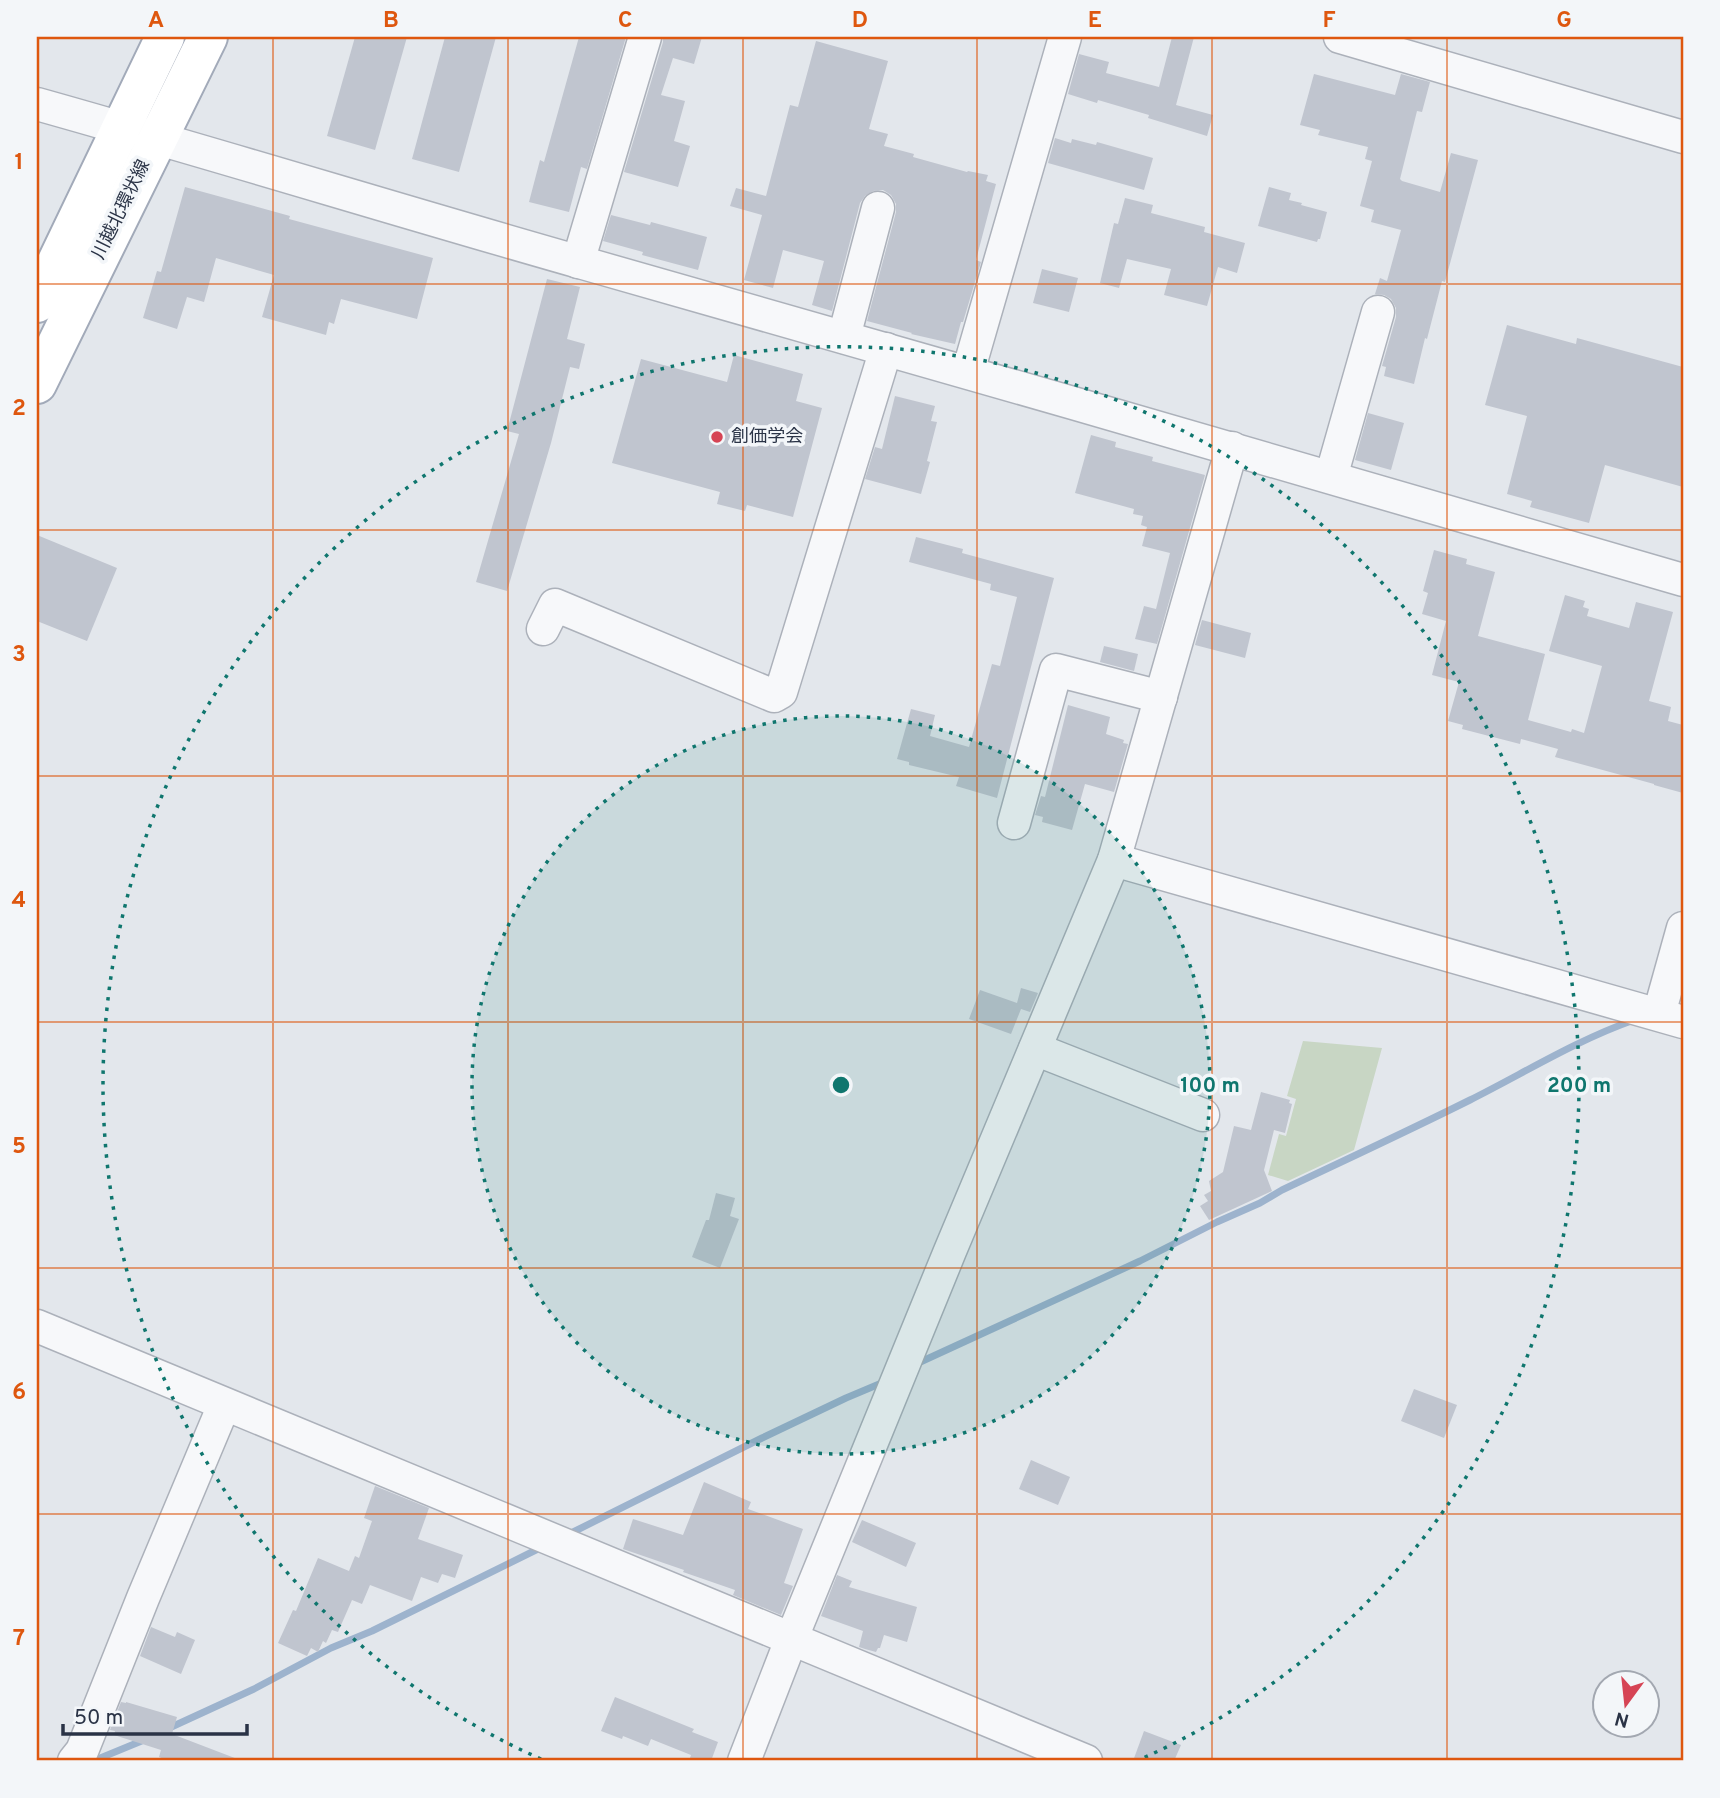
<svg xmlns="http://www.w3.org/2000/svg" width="1720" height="1798" viewBox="0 0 1720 1798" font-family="Overpass,'Noto Sans JP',sans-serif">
	<rect width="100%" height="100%" fill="#e3e7ec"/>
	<path fill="#c8d6c4" d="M1303,1041L1382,1048L1354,1150L1288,1181L1268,1175L1279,1134L1286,1136L1296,1099L1287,1096Z"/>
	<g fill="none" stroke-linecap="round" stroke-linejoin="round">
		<g stroke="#9db3cd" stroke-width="7">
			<path d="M916,1364L1140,1261L1217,1222L1260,1203L1282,1190C1345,1160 1408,1131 1470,1100C1524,1073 1577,1040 1634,1020"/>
			<path d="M567,1535L762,1438L846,1398L884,1382"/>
			<path d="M167,1729L254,1689L331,1648L372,1631L544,1546"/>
			<path d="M93,1761L144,1740"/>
		</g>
	</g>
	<g fill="#c0c5cf">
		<path d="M355,37H407L375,150L327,136Z"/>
		<path d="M445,37H496L459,172L412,159Z"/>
		<path d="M579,37H626L587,169L581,167L569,212L529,202L540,160L544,162Z"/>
		<path d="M663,37H702L694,64L673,58L661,95L685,101L674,141L690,146L678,187L624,172L663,42Z"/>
		<path d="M1172,37H1194L1176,105L1213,115L1207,136L1148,118L1149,115L1098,100L1097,103L1068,94L1079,54L1109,62L1106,73L1159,87Z"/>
		<path d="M816,41L888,61L869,129L888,134L884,146L914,154L913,157L967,172L968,171L988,175L986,181L996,184L976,260L981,262L963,322H961L955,344L911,334L912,333L867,321L896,212V204L891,195L883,190L873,191L865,196L860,203L832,311L812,305L824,261L783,250L773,288L744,280L762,215L730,206L736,188L766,196L790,105L798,107Z"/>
		<path d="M1314,74L1395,95L1401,74L1430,82L1422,112L1417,111L1400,179L1402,181L1440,192L1451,153L1478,160L1445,282L1442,281L1427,339L1425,338L1414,384L1384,376L1386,367L1382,366L1396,317V308L1391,299L1384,295L1375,294L1380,278L1387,281L1401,230L1371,222L1374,210L1360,206L1372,161L1365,159L1368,147L1318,135L1320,130L1300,125Z"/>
		<path d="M1055,138L1071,143L1072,139L1096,145L1097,142L1153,158L1144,190L1048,163Z"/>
		<path d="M185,187L290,216L289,219L433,258L417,319L341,299L334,324L329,322L326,335L262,317L274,275L216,258L204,302L187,297L177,329L143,318L157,271L161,272Z"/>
		<path d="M1269,187L1291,193L1289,200L1302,203L1301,205L1327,212L1320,239H1318L1317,242L1258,226Z"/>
		<path d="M1125,198L1153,205L1151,213L1205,227L1204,232L1245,243L1237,273L1218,267L1207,306L1164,295L1171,269L1127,259L1119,288L1100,283L1114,223L1118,224Z"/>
		<path d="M611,215L650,225L651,222L707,237L698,270L642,255L643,252L603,241Z"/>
		<path d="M1042,269L1078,278L1069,312L1033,303Z"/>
		<path d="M547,279L580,287L567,339L585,344L579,369L570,367L551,443L507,591L476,582L519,434L507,431Z"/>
		<path d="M1507,325L1576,344L1577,338L1683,367V487L1605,465L1589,523L1530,507L1532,501L1507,494L1527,416L1485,405Z"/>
		<path d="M734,355L803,374L796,401L822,408L793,517L747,505L745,511L717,504L720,492L612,463L641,359L727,382Z"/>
		<path d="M895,396L935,406L931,421L937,422L927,461L930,462L921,494L865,479L875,447L882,449Z"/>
		<path d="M1368,413L1404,423L1391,470L1355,460Z"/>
		<path d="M1091,435L1116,442L1115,447L1153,457L1152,461L1205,475L1157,644L1135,639L1144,606L1156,609L1170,553L1142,546L1147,527L1141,525L1143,516L1133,514L1134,509L1075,493Z"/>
		<path d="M37,535L117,568L87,641L37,621Z"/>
		<path d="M916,537L963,549L962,553L1054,578L997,798L956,786L959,777L909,765V762L897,759L911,709L935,715L930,736L969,747L992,664L1000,666L1017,597L990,590L991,584L909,562Z"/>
		<path d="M1434,550L1467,559L1466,564L1495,572L1478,636L1545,654L1528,720L1571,732L1572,729L1584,733L1602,666L1549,651L1565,595L1585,601L1583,607L1589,609L1587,616L1629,628L1636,602L1673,612L1649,701L1671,707L1668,721L1683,725V793L1654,785V784L1555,757L1558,749L1521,739L1520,744L1462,729L1463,725L1448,721L1459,682L1432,675L1446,621L1422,614L1428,593L1423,591Z"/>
		<path d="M1202,620L1251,633L1245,658L1195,645Z"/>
		<path d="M1104,646L1138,654L1134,671L1100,662Z"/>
		<path d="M1068,705L1110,717L1106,734L1124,740L1123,743L1128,744L1114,792L1085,784L1072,830L1042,822L1043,817L1035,815L1041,796L1045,797Z"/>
		<path d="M1021,988L1038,993L1030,1012L1021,1009L1011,1034L969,1019L980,990L1017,1003Z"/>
		<path d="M1261,1092L1290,1100L1289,1103L1292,1104L1285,1133L1274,1130L1264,1170L1272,1191L1209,1220L1200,1206L1208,1201L1204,1195L1211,1191L1209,1181L1223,1172L1234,1126L1251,1130Z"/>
		<path d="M716,1193L735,1198L730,1216L739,1219L720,1268L692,1257L706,1220H709Z"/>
		<path d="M1414,1389L1457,1405L1444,1438L1401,1421Z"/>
		<path d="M1031,1460L1070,1477L1058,1505L1019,1489Z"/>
		<path d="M704,1482L751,1502L748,1509L803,1529L784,1583L793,1586L781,1615L733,1595L735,1590L683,1572L684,1570L623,1549L633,1519L683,1535Z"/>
		<path d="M375,1486L429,1508L418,1539L463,1555L455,1578L442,1574L438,1583L421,1577L412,1601L370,1585L362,1604L352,1600L338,1632L332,1630L326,1643L323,1641L318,1652L311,1648L307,1656L278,1643L293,1610L296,1611L318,1558L349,1571L355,1556L359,1558L372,1521L364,1518Z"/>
		<path d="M862,1520L916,1543L906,1567L852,1542Z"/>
		<path d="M837,1575L852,1581L849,1587L917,1607L907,1642L884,1635L880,1648H878L876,1652L865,1649L859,1647L863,1631L821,1616Z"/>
		<path d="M151,1627L175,1637L177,1632L195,1640L181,1674L140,1656Z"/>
		<path d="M615,1697L694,1729L692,1732L718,1742L711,1761H689L691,1755L651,1739L648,1746L623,1736L622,1739L601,1731Z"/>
		<path d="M121,1702L126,1703V1702L177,1717L172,1734L240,1760L239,1761H169L159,1757L161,1750L114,1735L115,1731L110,1730Z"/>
		<path d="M1144,1731L1181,1745L1174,1761H1133Z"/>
	</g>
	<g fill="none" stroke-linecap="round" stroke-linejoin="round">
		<defs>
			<g id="minor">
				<path d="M1340,37L1683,137"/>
				<path d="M37,104C219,155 400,211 583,263C950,367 1317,473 1683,580"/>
				<path d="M578,262L645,37"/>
				<path d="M844,337L878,208"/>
				<path d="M968,372L1065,37"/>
				<path d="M1331,477L1378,312"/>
				<path d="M543,629L555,605L774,696L781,692L886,349"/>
				<path d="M1014,823L1056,670L1161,697"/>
				<path d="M1114,860L1683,1022"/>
				<path d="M1659,1014L1683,928"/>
				<path d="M1035,1049L1203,1115"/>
				<path d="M37,1326L1086,1761"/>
				<path d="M74,1761L82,1751L143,1598L224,1405"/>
				<path d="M744,1761L791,1640L950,1251L1114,860L1232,448"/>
			</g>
			<g id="major">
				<path d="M37,303L165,37"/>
				<path d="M37,384L208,37"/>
			</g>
		</defs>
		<use href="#minor" stroke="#acb1ba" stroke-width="35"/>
		<use href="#major" stroke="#a2aab9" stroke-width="42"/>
		<use href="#minor" stroke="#f7f8fa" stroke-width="32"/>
		<use href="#major" stroke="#fff" stroke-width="38"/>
	</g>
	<path fill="none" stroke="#de570f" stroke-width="2" stroke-opacity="0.55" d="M273,37V1761M508,37V1761M743,37V1761M977,37V1761M1212,37V1761M1447,37V1761M37,284H1683M37,530H1683M37,776H1683M37,1022H1683M37,1268H1683M37,1514H1683"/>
	<circle cx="841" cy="1085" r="369" fill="#0f766e" fill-opacity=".12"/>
	<g fill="none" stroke="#0f766e" stroke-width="3.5" stroke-dasharray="3.5 7">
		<circle cx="841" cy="1085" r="369"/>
		<path d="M541 1759A738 738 0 1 1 1141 1759"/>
	</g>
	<circle fill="#d64455" stroke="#f3f6f9" stroke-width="2.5" cx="717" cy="437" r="7"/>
	<g text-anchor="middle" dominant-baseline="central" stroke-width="7" stroke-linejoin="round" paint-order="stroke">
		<g font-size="18" fill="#2a3346" stroke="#f3f6f9">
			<text transform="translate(122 210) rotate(-64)">川越北環状線</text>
		</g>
		<g font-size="18" fill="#2a3346" stroke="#f3f6f9" text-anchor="start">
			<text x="731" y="437">創価学会</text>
		</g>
	</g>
	<circle cx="841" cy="1085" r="10" fill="#0f766e" stroke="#f3f6f9" stroke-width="3.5"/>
	<g font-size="21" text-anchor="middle" font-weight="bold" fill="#0f766e" stroke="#f3f6f9" stroke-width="7" stroke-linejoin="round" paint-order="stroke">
		<text x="1210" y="1092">100 m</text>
		<text x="1579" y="1092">200 m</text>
	</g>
	<rect width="1720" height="1798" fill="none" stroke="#f3f6f9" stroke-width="77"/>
	<g transform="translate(1626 1704) rotate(195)"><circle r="33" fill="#f3f6f9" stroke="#a3a8b1" stroke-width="2"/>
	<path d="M0-5L12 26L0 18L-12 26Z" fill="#d64455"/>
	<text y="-10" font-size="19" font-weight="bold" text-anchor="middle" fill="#2a3346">N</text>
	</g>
	<path d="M63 1724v10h184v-10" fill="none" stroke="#2a3346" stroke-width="3.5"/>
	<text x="74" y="1724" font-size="21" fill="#2a3346" stroke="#f3f6f9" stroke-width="5" paint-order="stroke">50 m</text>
	<rect x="38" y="38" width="1644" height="1721" fill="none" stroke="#de570f" stroke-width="2.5"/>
	<g font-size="23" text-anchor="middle" font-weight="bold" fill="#de570f">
		<text x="156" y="27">A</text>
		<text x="391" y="27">B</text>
		<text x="625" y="27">C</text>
		<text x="860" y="27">D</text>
		<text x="1095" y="27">E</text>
		<text x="1329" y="27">F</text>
		<text x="1564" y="27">G</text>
		<text x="19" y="169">1</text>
		<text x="19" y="415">2</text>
		<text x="19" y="661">3</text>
		<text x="19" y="907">4</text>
		<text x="19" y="1153">5</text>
		<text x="19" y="1399">6</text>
		<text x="19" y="1645">7</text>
	</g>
</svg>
